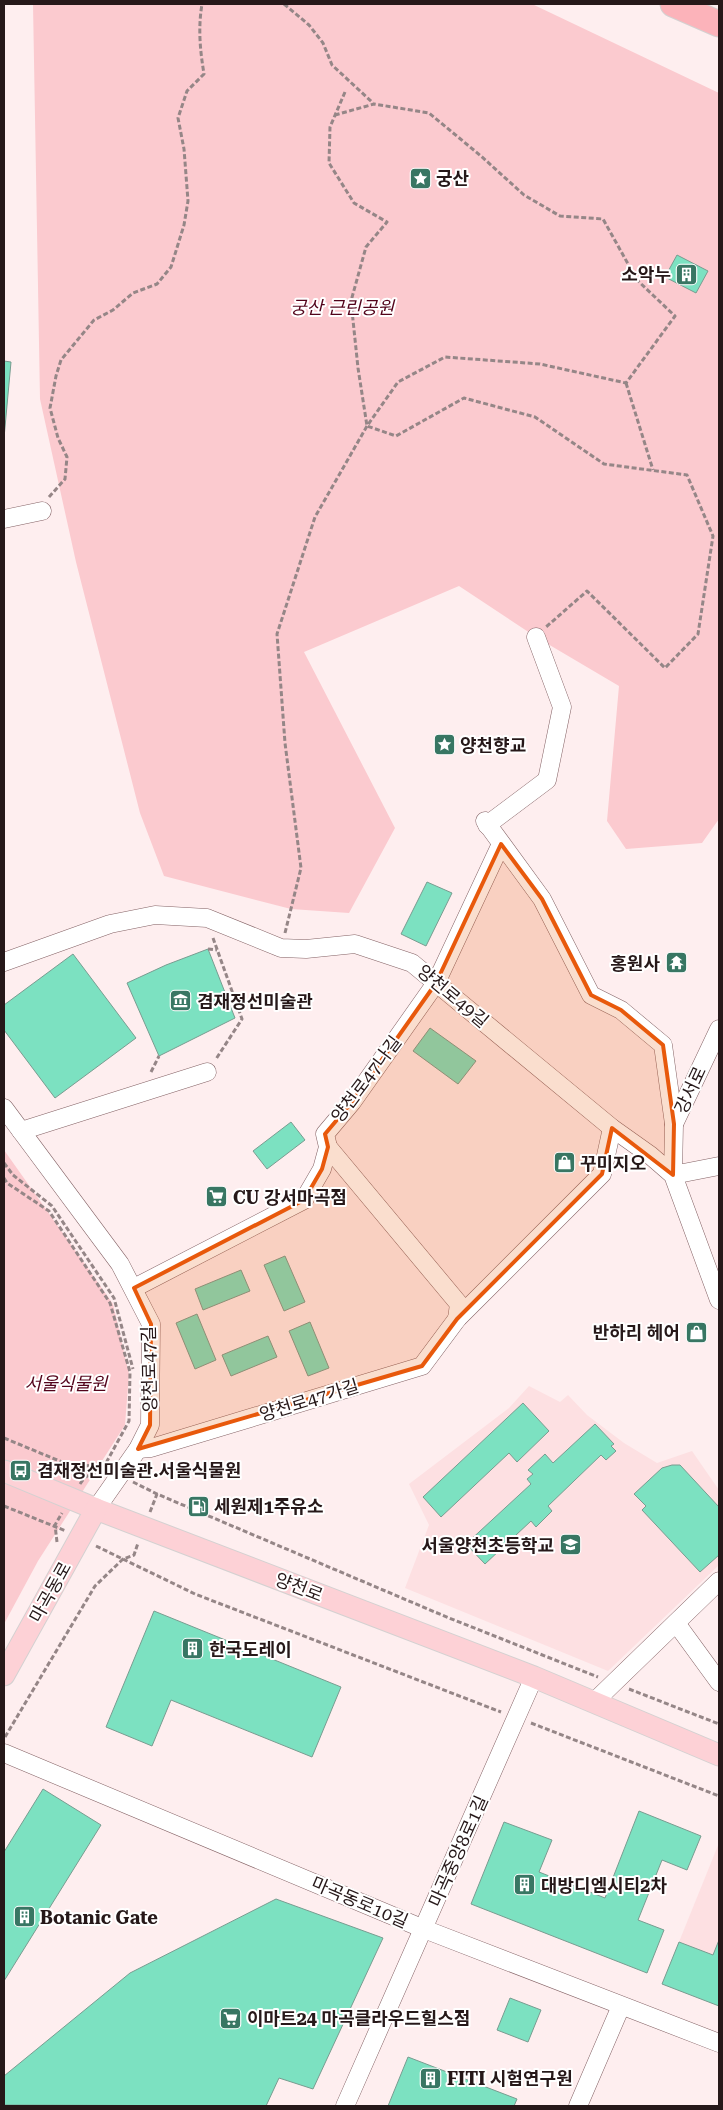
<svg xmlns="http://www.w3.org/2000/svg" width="723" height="2110" viewBox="0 0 723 2110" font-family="'Roboto Serif','Noto Sans KR',serif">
	<rect width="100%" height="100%" fill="#feeeef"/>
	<g fill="#fde0e2">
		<path d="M529,1386L560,1402L568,1395L587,1415L624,1443L657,1463L692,1451L719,1490V1565L608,1671L405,1588L429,1525L409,1484L509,1408Z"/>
		<path d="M719,1843V2005L662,1984Z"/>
	</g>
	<g fill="#fbcacf">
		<path d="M33,4H532L719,93V819L702,843L626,849L607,821L619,686L536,637L459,586L304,652L395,828L349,913L291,909L164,876L140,813L76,562L40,399Z"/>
		<path d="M4,1150L113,1304L129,1374L125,1425L38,1561L4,1624Z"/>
	</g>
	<g fill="#7ce1c1" stroke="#789c90">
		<path d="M677,255L708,271L696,293L665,277Z"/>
		<path d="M4,361L11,362L4,438Z"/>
		<path d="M427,882L452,893L426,946L401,934Z"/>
		<path d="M208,949L235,1018L159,1056L127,983L166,965Z"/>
		<path d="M73,954L136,1038L55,1098L4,1030V1005Z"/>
		<path d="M430,1028L476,1061L458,1084L413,1051Z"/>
		<path d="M291,1122L305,1140L267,1169L253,1151Z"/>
		<path d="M285,1256L305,1302L284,1311L264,1265Z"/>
		<path d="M241,1270L250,1291L203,1310L195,1289Z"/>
		<path d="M197,1314L216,1360L195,1369L176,1323Z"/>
		<path d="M310,1322L329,1368L308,1376L289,1331Z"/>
		<path d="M268,1336L277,1357L231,1376L222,1355Z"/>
		<path d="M523,1403L549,1431L517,1462L509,1453L441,1517L423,1497Z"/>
		<path d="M595,1424L614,1444L611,1446L616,1451L606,1460L601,1455L548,1506L552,1511L536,1527L531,1521L485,1564L466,1544L531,1484L527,1479L533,1474L528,1470L545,1454L553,1463Z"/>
		<path d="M672,1465H680L719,1507V1555L700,1572L642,1510L646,1506L634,1494L662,1468Z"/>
		<path d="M154,1611L341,1687L312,1757L171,1700L152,1746L106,1727Z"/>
		<path d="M43,1789L101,1825L4,1981V1852Z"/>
		<path d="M639,1811L701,1836L687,1870L662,1860L638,1920L664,1930L647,1973L471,1904L504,1822L552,1840L539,1872L605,1898Z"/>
		<path d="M276,1899L383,1938L313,2089L279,2078L266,2106L4,2105V2076L130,1973Z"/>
		<path d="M719,1940V2006L662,1984L679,1942L713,1955Z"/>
		<path d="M510,1998L541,2010L528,2042L497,2030Z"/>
		<path d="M408,2057L517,2099L514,2106H388Z"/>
	</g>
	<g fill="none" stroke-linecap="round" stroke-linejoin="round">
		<defs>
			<g id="minor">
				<path d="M4,519L42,511"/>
				<path d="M485,821L542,899L591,995L621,1010L663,1045L674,1124L673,1175L719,1166"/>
				<path d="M487,825L547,780L562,707L536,637"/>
				<path d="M4,962L110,924L155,915L207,918L281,948L306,949L355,944L412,963L612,1128L650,1155L673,1175L719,1300"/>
				<path d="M4,1108L120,1264L151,1324L150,1425L138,1449L96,1509"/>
				<path d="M674,1124L719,1029"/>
				<path d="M21,1131L207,1072"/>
				<path d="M328,1147L459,1304L457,1319"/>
				<path d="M134,1288L304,1200L322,1169L328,1147L325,1134L352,1102L436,983L501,844"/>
				<path d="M138,1449L151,1448L422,1366L457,1319L602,1174L612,1128"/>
				<path d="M676,1623L719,1682"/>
				<path d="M594,1702L719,1581"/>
				<path d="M4,1753L424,1929L719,2043"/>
				<path d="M345,2106L534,1677"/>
				<path d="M578,2106L621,2006"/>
			</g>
			<g id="major">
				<path d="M4,1471L96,1509L534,1677L719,1755"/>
				<path d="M4,1675L96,1509"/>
			</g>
			<path id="highway" d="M673,4L719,24"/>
		</defs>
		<use href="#minor" stroke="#846265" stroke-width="19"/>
		<use href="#major" stroke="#d4d1d1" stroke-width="23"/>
		<use href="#highway" stroke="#d4d1d1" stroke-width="27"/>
		<g stroke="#958687" stroke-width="3" stroke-dasharray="5 2.5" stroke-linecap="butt">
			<path d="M284,4L309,25L323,43L332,65L373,103"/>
			<path d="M345,92L330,127L329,163L354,203L387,222L366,247L351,301L358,368L367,426L396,436L464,398L535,417L604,464L687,475L713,536L698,634L665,668L587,591L546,627"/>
			<path d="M626,383L653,470"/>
			<path d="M49,497L65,479L67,457L58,438L50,408L56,376L61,360L94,320L113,310L133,293L157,284L171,267L184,225L188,201L184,149L178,118L187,91L204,74C200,50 198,28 202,4"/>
			<path d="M285,933L301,868L285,743L277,634L315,517L367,426L398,382L445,357L540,364L626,383L675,316L637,280L603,219L560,216L524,195L481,156L429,113L374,104L335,115"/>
			<path d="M213,938L242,1019L216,1059"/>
			<path d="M208,949L217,950"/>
			<path d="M151,1072L159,1056"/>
			<path d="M4,1163L13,1175L52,1206L114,1298L133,1369"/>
			<path d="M4,1178L7,1183L49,1211L110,1303L130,1372L129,1421L106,1463L85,1466"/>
			<path d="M4,1438L74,1467L105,1469"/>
			<path d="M133,1482L157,1494L449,1618L598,1677"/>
			<path d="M80,1484L85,1477L104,1470"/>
			<path d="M4,1506L66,1531"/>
			<path d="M150,1512L157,1494"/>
			<path d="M57,1542L55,1525L62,1513"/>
			<path d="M96,1546L195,1594L501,1712"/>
			<path d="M629,1689L719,1724"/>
			<path d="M531,1723L719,1796"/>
			<path d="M5,1737L95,1586L123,1559L134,1555L138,1543"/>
		</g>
		<use href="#minor" stroke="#fff" stroke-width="18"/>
		<use href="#major" stroke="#fdd1d6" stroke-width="21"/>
		<use href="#highway" stroke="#fcb3ba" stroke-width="25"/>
	</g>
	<path fill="#e8590c" fill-opacity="0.2" stroke="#e8590c" stroke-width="4" stroke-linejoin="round" d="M501,844L542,899L591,995L621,1010L663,1045L674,1124L673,1175L612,1128L602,1174L457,1319L422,1366L138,1449L150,1425L151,1324L134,1288L304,1200L322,1169L328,1147L325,1134L352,1102L436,983Z"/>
	<defs>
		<symbol id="sight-square" viewBox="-11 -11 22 22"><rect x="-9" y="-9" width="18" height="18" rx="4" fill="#387663" stroke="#fff"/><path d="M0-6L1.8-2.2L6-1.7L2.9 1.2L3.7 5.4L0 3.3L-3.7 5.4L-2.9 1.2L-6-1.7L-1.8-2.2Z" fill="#fff"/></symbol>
		<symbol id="building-square" viewBox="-11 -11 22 22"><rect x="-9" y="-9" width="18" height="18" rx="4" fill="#387663" stroke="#fff"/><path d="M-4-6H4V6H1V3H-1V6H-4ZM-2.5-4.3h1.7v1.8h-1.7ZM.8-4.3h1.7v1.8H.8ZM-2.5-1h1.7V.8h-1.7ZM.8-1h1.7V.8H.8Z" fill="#fff"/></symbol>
		<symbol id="temple-square" viewBox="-11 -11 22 22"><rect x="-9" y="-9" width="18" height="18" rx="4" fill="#387663" stroke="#fff"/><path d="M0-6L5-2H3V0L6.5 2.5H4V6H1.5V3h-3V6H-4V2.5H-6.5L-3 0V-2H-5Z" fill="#fff"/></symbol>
		<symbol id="museum-square" viewBox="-11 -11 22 22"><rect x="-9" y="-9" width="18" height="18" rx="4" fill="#387663" stroke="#fff"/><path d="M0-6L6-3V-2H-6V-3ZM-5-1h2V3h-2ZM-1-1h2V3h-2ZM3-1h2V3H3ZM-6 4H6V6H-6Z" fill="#fff"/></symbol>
		<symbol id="shop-square" viewBox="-11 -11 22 22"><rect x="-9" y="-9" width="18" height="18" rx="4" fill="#387663" stroke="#fff"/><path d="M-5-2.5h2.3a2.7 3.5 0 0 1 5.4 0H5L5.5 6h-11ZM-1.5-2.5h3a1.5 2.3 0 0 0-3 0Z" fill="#fff"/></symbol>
		<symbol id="supermarket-square" viewBox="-11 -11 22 22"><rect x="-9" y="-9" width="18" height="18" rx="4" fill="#387663" stroke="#fff"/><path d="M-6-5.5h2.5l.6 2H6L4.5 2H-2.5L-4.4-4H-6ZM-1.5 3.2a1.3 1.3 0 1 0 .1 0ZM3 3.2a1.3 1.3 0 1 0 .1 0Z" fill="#fff"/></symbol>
		<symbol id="bus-square" viewBox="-11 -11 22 22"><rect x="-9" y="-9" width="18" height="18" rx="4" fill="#387663" stroke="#fff"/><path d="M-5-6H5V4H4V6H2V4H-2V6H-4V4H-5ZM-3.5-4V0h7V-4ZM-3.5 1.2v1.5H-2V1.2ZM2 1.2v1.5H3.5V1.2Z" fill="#fff"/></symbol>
		<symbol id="fuel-square" viewBox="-11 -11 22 22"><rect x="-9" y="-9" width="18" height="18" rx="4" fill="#387663" stroke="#fff"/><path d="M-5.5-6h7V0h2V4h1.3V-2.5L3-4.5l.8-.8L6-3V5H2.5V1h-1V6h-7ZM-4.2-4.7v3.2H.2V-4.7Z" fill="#fff"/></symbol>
		<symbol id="school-square" viewBox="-11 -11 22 22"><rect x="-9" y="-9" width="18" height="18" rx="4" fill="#387663" stroke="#fff"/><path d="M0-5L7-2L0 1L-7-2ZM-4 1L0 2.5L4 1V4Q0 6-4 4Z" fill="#fff"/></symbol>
	</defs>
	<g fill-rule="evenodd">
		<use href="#sight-square" x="408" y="166" width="25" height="25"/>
		<use href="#building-square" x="674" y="262" width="25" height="25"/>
		<use href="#sight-square" x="432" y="732" width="25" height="25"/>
		<use href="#temple-square" x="664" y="950" width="25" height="25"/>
		<use href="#museum-square" x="168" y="988" width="25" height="25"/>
		<use href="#shop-square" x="552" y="1150" width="25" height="25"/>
		<use href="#supermarket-square" x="204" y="1184" width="25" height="25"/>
		<use href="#shop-square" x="684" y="1320" width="25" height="25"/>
		<use href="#bus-square" x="8" y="1458" width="25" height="25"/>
		<use href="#fuel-square" x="186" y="1494" width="25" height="25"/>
		<use href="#school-square" x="558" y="1532" width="25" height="25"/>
		<use href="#building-square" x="180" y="1636" width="25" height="25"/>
		<use href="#building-square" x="512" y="1872" width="25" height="25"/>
		<use href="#building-square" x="12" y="1904" width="25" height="25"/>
		<use href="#supermarket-square" x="218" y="2006" width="25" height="25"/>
		<use href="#building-square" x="418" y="2066" width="25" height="25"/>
	</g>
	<g text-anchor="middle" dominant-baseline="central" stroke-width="4" stroke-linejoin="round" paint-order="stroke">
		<g font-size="18" font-weight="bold" fill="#261819" stroke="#fff" text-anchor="start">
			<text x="436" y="178">궁산</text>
			<text x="671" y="274" text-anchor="end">소악누</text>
			<text x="460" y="745">양천향교</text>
			<text x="660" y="963" text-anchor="end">홍원사</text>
			<text x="197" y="1001">겸재정선미술관</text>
			<text x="580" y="1163">꾸미지오</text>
			<text x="233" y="1197">CU 강서마곡점</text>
			<text x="680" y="1332" text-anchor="end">반하리 헤어</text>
			<text x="37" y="1470">겸재정선미술관.서울식물원</text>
			<text x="214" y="1506">세원제1주유소</text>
			<text x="554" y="1545" text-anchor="end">서울양천초등학교</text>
			<text x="209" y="1649">한국도레이</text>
			<text x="541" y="1885">대방디엠시티2차</text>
			<text x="40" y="1917">Botanic Gate</text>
			<text x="247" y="2018">이마트24 마곡클라우드힐스점</text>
			<text x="447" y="2078">FITI 시험연구원</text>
		</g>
		<g font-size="18" font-style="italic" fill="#52031a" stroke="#fff">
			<text x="342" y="307">궁산 근린공원</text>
			<text x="66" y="1383">서울식물원</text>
		</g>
		<g font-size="18" fill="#261819" stroke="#fff">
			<text transform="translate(453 996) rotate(40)">양천로49길</text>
			<text transform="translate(366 1079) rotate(-53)">양천로47나길</text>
			<text transform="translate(690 1090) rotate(-65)">강서로</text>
			<text transform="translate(149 1369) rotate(-91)">양천로47길</text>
			<text transform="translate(309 1400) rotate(-17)">양천로47가길</text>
			<text transform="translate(299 1587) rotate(21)">양천로</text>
			<text transform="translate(50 1592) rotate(-61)">마곡동로</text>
			<text transform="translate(458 1851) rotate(-66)">마곡중앙8로1길</text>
			<text transform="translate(360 1902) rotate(23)">마곡동로10길</text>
		</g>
	</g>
	<rect width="723" height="2110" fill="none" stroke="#261819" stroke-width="10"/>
</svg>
